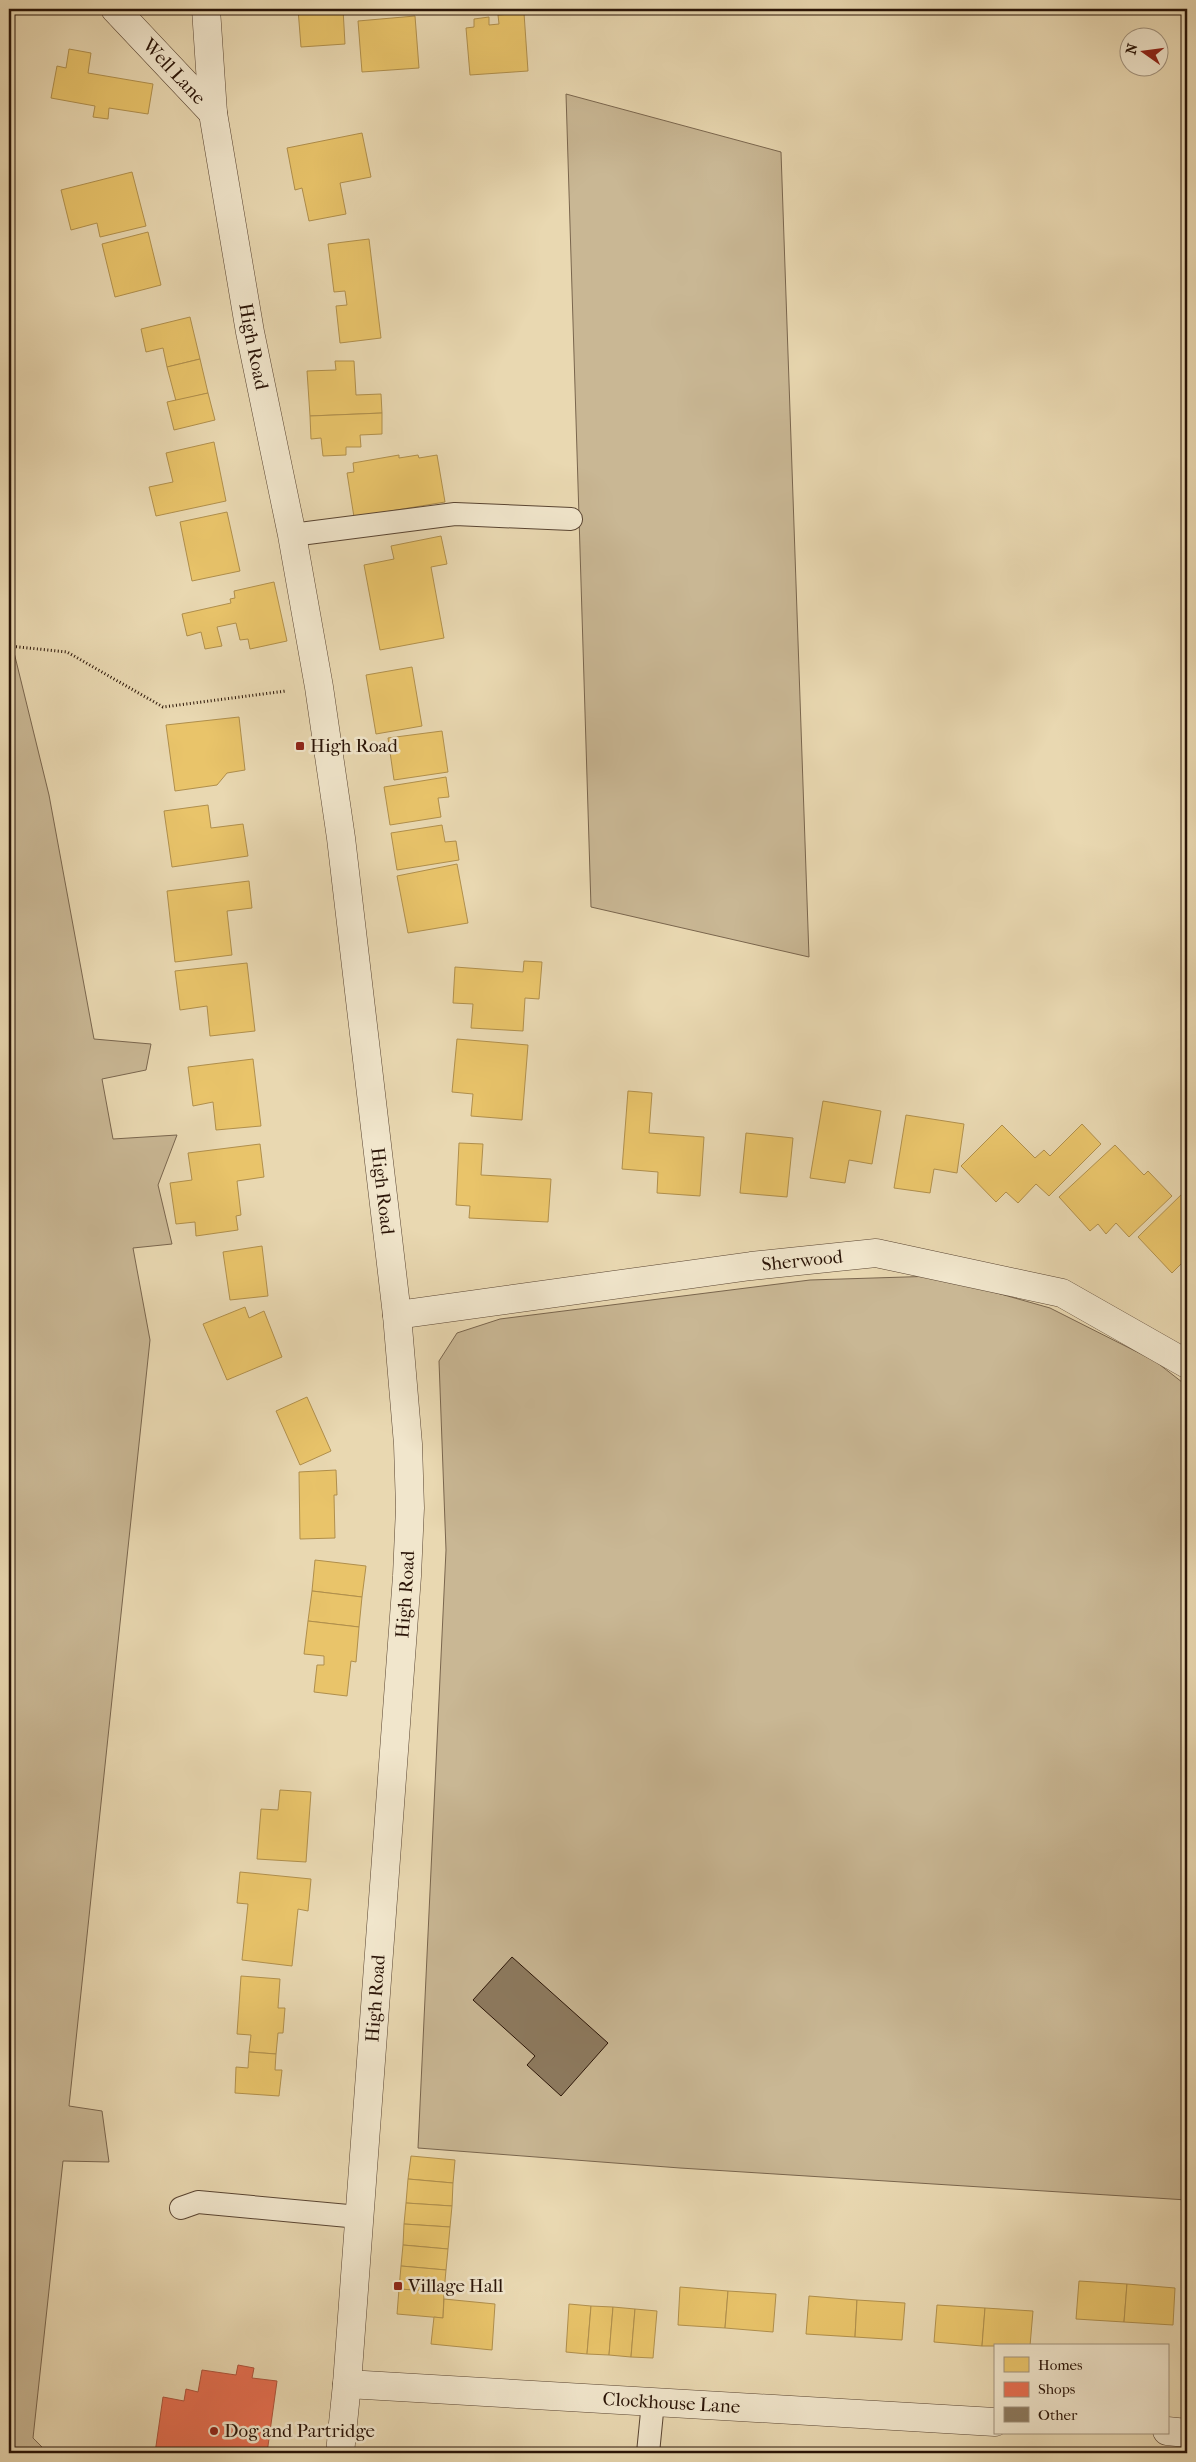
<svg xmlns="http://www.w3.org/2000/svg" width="1196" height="2462" viewBox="0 0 1196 2462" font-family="'IM FELL French Canon',serif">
	<rect width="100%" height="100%" fill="#e9d8b1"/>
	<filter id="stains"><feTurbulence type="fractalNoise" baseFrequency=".004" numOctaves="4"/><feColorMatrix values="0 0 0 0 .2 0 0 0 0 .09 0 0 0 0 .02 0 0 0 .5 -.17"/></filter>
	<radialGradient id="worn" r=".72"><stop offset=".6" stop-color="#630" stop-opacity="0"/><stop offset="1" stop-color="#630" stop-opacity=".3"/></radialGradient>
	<g fill="#c9b794" stroke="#7a664e">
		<path d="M566,94L781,152L809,957L591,907Z"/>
		<path d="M9,632L49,795L94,1039L151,1044L146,1070L102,1079L113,1139L177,1135L158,1185L172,1244L133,1248L150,1340L69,2106L102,2111L109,2162L63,2161L33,2438L48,2453H9Z"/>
		<path d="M937,1276L1050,1308L1155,1361L1187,1386V2200L680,2168L418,2148L446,1550L439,1361L457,1333L500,1319L810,1280Z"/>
	</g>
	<g fill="#e9c46a" stroke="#b08f4c">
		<path d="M298,9H343L345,44L301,47Z"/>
		<path d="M524,13L528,71L470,75L466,28L474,27V19L489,17V25L499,24L498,15Z"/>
		<path d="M415,16L419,68L362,72L358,21Z"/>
		<path d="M69,49L91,53L88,73L153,84L148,114L109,108L108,119L93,117L95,106L51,98L57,66L66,68Z"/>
		<path d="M362,133L371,177L340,183L346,214L309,221L302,188L295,190L287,148Z"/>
		<path d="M132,172L146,226L100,237L97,223L71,230L61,190Z"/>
		<path d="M148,232L161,285L115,297L102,244Z"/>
		<path d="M369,239L381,338L340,343L336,306L347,305L345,291L334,292L328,244Z"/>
		<path d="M190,317L200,359L167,367L163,348L146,352L141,329Z"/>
		<path d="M200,359L208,393L176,401L167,367Z"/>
		<path d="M335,361H354L356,395L381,394L382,413L310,416L307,371L336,370Z"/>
		<path d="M208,393L215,420L174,430L167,402Z"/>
		<path d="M382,413V434L360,435L361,447H346V455L323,456L321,438L311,439L310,416Z"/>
		<path d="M214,442L226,501L156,516L149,487L173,482L166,453Z"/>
		<path d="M399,455V458L418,455L419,458L437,455L445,502L354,517L347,473L354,472L353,463Z"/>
		<path d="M227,512L240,571L192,581L180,522Z"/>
		<path d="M441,536L447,564L431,567L444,638L380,650L364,565L394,559L391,546Z"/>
		<path d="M274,582L287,641L250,649L248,639L240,640L236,623L217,627L222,646L205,649L201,632L187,636L182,614L231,603L230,599L235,598L234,591Z"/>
		<path d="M412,667L422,726L376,734L366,675Z"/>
		<path d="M239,717L245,770L227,773L217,785L175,791L166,725Z"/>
		<path d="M442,731L448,772L394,780L388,738Z"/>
		<path d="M446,777L449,797L438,798L441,817L390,825L384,787Z"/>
		<path d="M208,805L211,828L243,824L248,856L172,867L164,811Z"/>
		<path d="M442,825L445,842L456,841L459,860L397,870L391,833Z"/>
		<path d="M457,864L468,923L408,933L397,876Z"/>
		<path d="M249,881L252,908L227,911L232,955L175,962L167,891Z"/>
		<path d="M524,961L542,962L539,999L525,998L523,1031L471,1028L473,1004L453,1003L455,967L523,972Z"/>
		<path d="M247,963L255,1031L210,1036L207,1006L180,1010L175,971Z"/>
		<path d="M457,1039L528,1045L522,1120L471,1116L473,1094L452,1092Z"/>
		<path d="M253,1059L261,1126L216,1130L213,1102L193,1106L188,1067Z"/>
		<path d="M628,1091L652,1093L649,1133L704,1137L700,1196L657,1193L658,1172L622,1169Z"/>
		<path d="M823,1101L881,1111L872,1164L849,1160L845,1183L810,1178Z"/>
		<path d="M906,1115L964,1124L957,1173L934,1169L930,1193L894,1188Z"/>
		<path d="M1082,1124L1101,1144L1049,1196L1036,1184L1018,1203L1006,1192L996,1202L961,1166L1002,1125L1035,1158L1044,1150L1050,1156Z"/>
		<path d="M746,1133L793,1138L787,1197L740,1193Z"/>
		<path d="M459,1143L483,1144L481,1175L551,1179L548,1222L469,1218L470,1206L456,1205Z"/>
		<path d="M260,1144L264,1177L237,1181L241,1215L236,1216L238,1230L196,1236L195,1222L176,1224L170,1183L192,1180L188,1153Z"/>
		<path d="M1115,1145L1144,1175L1148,1171L1172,1196L1129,1237L1116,1223L1106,1234L1098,1224L1090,1231L1059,1197Z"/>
		<path d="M1185,1191L1187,1193V1258L1172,1273L1138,1237Z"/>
		<path d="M262,1246L268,1296L230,1300L223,1252Z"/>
		<path d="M245,1307L249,1318L264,1311L282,1357L227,1380L203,1324Z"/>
		<path d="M307,1397L331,1451L300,1465L276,1411Z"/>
		<path d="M336,1470L337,1495H334L335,1538L300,1539L299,1472Z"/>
		<path d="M315,1560L366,1566L362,1597L312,1591Z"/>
		<path d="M312,1591L362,1597L359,1627L308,1621Z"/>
		<path d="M308,1621L359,1627L356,1662L351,1661L347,1696L314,1692L317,1665H324V1656L304,1654Z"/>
		<path d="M280,1790L311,1792L306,1862L257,1859L261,1809L278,1810Z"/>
		<path d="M240,1872L311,1879L308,1911L298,1909L292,1966L242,1960L248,1904L237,1903Z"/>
		<path d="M241,1976L280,1979L278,2008H285L283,2033H278L276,2054L249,2052L251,2035L237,2034Z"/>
		<path d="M249,2052L276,2054L275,2070H282L279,2096L235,2093L236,2067L248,2068Z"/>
		<path d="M411,2156L455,2160L453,2183L408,2179Z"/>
		<path d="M408,2179L453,2183L452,2206L406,2203Z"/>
		<path d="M406,2203L452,2206L450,2227L404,2224Z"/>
		<path d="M404,2224L450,2227L448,2249L403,2245Z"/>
		<path d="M403,2245L448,2249L446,2270L401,2266Z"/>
		<path d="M401,2266L446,2270L444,2292L399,2289Z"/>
		<path d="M1079,2281L1127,2284L1124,2322L1076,2319Z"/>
		<path d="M1127,2284L1175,2288L1173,2325L1124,2322Z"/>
		<path d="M680,2287L728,2291L725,2328L678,2325Z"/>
		<path d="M399,2289L444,2292L443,2318L397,2314Z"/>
		<path d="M728,2291L776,2294L773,2332L725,2328Z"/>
		<path d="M809,2296L857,2300L855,2337L806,2334Z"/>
		<path d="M444,2299L495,2304L492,2350L431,2344L434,2317L443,2318Z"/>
		<path d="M857,2300L905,2303L902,2340L855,2337Z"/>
		<path d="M569,2304L591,2306L587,2354L566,2352Z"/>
		<path d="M937,2305L985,2308L982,2346L934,2342Z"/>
		<path d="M591,2306L613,2307L609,2355L587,2354Z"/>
		<path d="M613,2307L635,2309L631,2357L609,2355Z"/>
		<path d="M985,2308L1033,2311L1030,2346H982Z"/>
		<path d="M635,2309L657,2311L653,2358L631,2357Z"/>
	</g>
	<path fill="#e76f51" stroke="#ae543b" d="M238,2365L254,2368L252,2378L277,2381L267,2453H155L163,2397L184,2401L186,2389L198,2392L202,2370L236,2375Z"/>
	<path fill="#8d7a5f" stroke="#2a1407" d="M512,1957L608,2043L561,2096L527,2065L535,2056L473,2000Z"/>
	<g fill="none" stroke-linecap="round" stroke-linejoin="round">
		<defs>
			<g id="service">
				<path d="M292,535L455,514L571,519"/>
				<path d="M181,2208L198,2202L359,2217"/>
				<path d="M648,2453L653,2402"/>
			</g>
			<g id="minor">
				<path id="s1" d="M115,9L213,113"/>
				<path id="s2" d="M347,2384L995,2422"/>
				<path d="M1167,2431L1187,2433"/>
				<path id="s3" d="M340,2453L347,2384L407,1576L410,1508L408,1444L397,1315L751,1266L876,1253L1062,1293L1187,1364"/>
			</g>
			<g id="tertiary">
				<path id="s4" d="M206,9L213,113L250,332L292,535L319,687L341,838L397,1315"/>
			</g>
		</defs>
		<use href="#service" stroke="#5a4532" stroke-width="24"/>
		<use href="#minor" stroke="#5a4532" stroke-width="29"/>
		<use href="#tertiary" stroke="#5a4532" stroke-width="29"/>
		<g stroke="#2a1407" stroke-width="3" stroke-dasharray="1 2.5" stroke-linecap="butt">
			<path d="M9,646L67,652L163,707L286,691"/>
			<path d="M9,2159H14"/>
		</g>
		<use href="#service" stroke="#f1e6cc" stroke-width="22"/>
		<use href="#minor" stroke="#f1e6cc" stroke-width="28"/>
		<use href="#tertiary" stroke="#f1e6cc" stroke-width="28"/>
	</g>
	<g fill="#8f2418" stroke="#f1e6cc" stroke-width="2">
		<rect x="295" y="741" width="10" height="10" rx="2.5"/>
		<rect x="393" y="2281" width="10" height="10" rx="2.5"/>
		<circle cx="214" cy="2431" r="5"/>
	</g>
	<g text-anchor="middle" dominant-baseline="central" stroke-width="5" stroke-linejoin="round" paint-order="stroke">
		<g font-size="19" fill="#2a1407" stroke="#f1e6cc">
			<text stroke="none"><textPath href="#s1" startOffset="86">Well Lane</textPath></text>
			<text stroke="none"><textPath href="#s4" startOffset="341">High Road</textPath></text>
			<text stroke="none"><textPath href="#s4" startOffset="1196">High Road</textPath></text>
			<text stroke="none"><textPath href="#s3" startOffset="1550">Sherwood</textPath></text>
			<text stroke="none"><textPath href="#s3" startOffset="861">High Road</textPath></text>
			<text stroke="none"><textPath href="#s3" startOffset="456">High Road</textPath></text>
			<text stroke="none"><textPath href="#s2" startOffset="325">Clockhouse Lane</textPath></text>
		</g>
		<g font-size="19" fill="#2a1407" stroke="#f1e6cc" text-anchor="start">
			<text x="310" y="746">High Road</text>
			<text x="408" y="2286">Village Hall</text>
			<text x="224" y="2431">Dog and Partridge</text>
		</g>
	</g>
	<rect width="1196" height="2462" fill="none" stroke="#e9d8b1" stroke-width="30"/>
	<rect x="10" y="10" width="1176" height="2442" fill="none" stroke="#2a1407" stroke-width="2.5"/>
	<rect x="15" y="15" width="1166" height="2432" fill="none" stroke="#2a1407"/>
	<rect x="994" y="2344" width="175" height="90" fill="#f1e6cc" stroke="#a1927d"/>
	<rect x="1004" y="2357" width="25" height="15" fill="#e9c46a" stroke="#a1927d"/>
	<text x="1038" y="2370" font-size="15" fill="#2a1407">Homes</text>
	<rect x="1004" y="2382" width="25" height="15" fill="#e76f51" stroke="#a1927d"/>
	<text x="1038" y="2394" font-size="15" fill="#2a1407">Shops</text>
	<rect x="1004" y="2407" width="25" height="15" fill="#8d7a5f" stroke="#a1927d"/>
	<text x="1038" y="2420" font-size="15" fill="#2a1407">Other</text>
	<g transform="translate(1144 52) rotate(284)"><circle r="24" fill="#f1e6cc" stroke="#a1927d"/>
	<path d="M0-4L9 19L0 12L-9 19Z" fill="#8f2418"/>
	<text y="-8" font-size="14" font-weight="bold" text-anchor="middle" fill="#2a1407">N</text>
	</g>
	<rect width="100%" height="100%" filter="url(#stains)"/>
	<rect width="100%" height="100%" fill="url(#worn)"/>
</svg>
